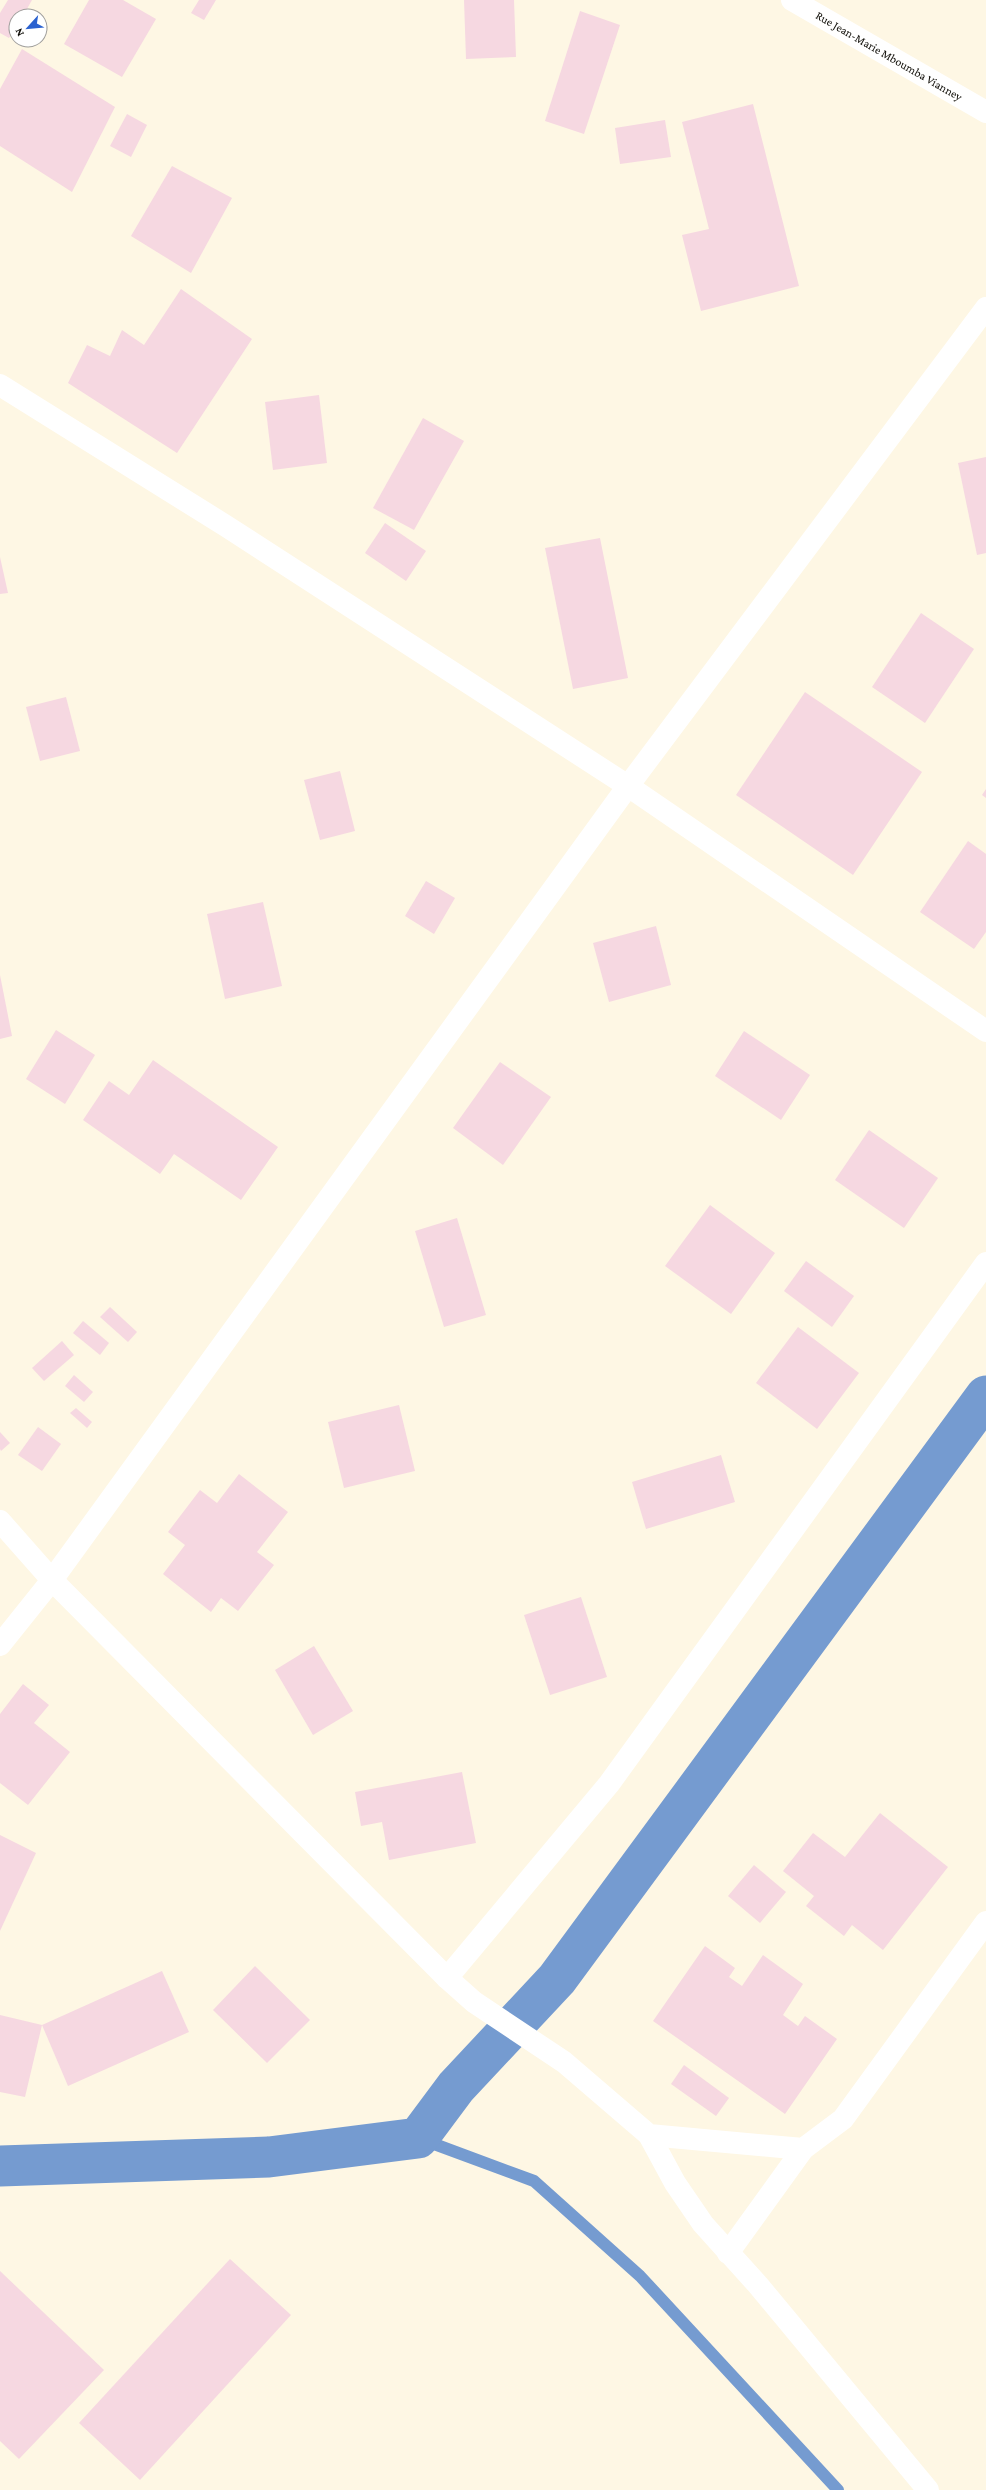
<svg xmlns="http://www.w3.org/2000/svg" width="986" height="2490" viewBox="0 0 986 2490" font-family="'Crimson Pro',serif">
	<rect width="100%" height="100%" fill="#fef7e4"/>
	<g fill="none" stroke-linecap="round" stroke-linejoin="round">
		<path stroke="#759bd0" stroke-width="12" d="M418,2138L534,2181L640,2276L838,2490"/>
		<path stroke="#759bd0" stroke-width="41" d="M0,2166L269,2157L418,2138L456,2087L557,1979L986,1396"/>
	</g>
	<g fill="#f6d8e1">
		<path d="M8,0H32L23,16H16V27L9,38L0,33V13Z"/>
		<path d="M89,0H123L156,19L122,77L64,44Z"/>
		<path d="M199,0H216L204,20L191,13Z"/>
		<path d="M464,0H514L516,57L466,59Z"/>
		<path d="M580,11L620,25L584,134L545,121Z"/>
		<path d="M22,49L115,107L72,192L0,146V89Z"/>
		<path d="M753,104L799,286L701,311L682,235L709,229L682,122Z"/>
		<path d="M127,114L147,125L131,157L110,146Z"/>
		<path d="M665,120L671,157L620,164L615,128Z"/>
		<path d="M172,166L232,198L191,273L131,236Z"/>
		<path d="M181,289L252,339L177,453L68,383L87,345L110,356L122,330L144,345Z"/>
		<path d="M319,395L327,463L273,470L265,402Z"/>
		<path d="M423,418L464,441L414,530L373,508Z"/>
		<path d="M986,457V553L977,555L958,463Z"/>
		<path d="M385,523L426,551L406,581L365,553Z"/>
		<path d="M600,538L628,678L573,689L545,548Z"/>
		<path d="M0,557L8,593L0,594Z"/>
		<path d="M921,613L974,649L925,723L872,687Z"/>
		<path d="M805,692L922,772L853,875L736,795Z"/>
		<path d="M66,697L80,751L40,761L26,707Z"/>
		<path d="M340,771L355,831L320,840L304,780Z"/>
		<path d="M986,789V798L982,795Z"/>
		<path d="M968,841L986,854V932L974,949L920,912Z"/>
		<path d="M426,881L455,898L434,934L405,916Z"/>
		<path d="M263,902L282,986L225,999L207,914Z"/>
		<path d="M656,926L671,985L609,1002L593,943Z"/>
		<path d="M0,975L12,1036L0,1039Z"/>
		<path d="M56,1030L95,1055L65,1104L26,1079Z"/>
		<path d="M744,1031L810,1075L781,1120L715,1076Z"/>
		<path d="M153,1060L278,1147L241,1200L174,1154L160,1174L83,1120L109,1081L129,1095Z"/>
		<path d="M500,1062L551,1097L503,1165L453,1128Z"/>
		<path d="M869,1130L938,1178L904,1228L835,1180Z"/>
		<path d="M710,1205L775,1253L731,1314L665,1266Z"/>
		<path d="M457,1218L486,1315L444,1327L415,1231Z"/>
		<path d="M806,1261L854,1296L832,1327L784,1291Z"/>
		<path d="M110,1307L137,1332L128,1342L100,1317Z"/>
		<path d="M83,1321L109,1343L100,1355L73,1333Z"/>
		<path d="M798,1327L859,1373L817,1429L756,1383Z"/>
		<path d="M62,1341L74,1355L44,1381L32,1368Z"/>
		<path d="M74,1375L93,1392L84,1402L65,1386Z"/>
		<path d="M399,1405L415,1471L344,1488L328,1422Z"/>
		<path d="M76,1408L92,1422L87,1428L70,1413Z"/>
		<path d="M38,1427L61,1444L42,1471L18,1455Z"/>
		<path d="M0,1432L10,1443L1,1451L0,1449Z"/>
		<path d="M721,1455L735,1502L646,1529L632,1482Z"/>
		<path d="M239,1474L288,1512L257,1552L274,1565L238,1611L221,1598L211,1612L163,1574L185,1545L168,1532L200,1490L217,1503Z"/>
		<path d="M581,1597L607,1677L550,1695L524,1615Z"/>
		<path d="M314,1646L353,1711L313,1735L275,1670Z"/>
		<path d="M23,1684L49,1705L34,1723L70,1752L28,1805L0,1783V1714Z"/>
		<path d="M462,1772L476,1843L389,1860L382,1822L361,1826L355,1792Z"/>
		<path d="M880,1813L948,1867L883,1950L852,1925L844,1936L806,1906L814,1896L783,1871L813,1833L845,1857Z"/>
		<path d="M0,1835L36,1853L0,1931Z"/>
		<path d="M754,1865L786,1892L760,1923L728,1896Z"/>
		<path d="M705,1946L735,1968L729,1977L742,1986L763,1955L803,1984L783,2015L798,2026L805,2016L837,2039L785,2114L653,2021Z"/>
		<path d="M255,1966L310,2020L267,2063L213,2010Z"/>
		<path d="M162,1971L189,2032L68,2086L42,2025Z"/>
		<path d="M0,2015L42,2025L25,2097L0,2092Z"/>
		<path d="M684,2065L729,2098L716,2116L671,2084Z"/>
		<path d="M230,2259L291,2315L140,2480L79,2423Z"/>
		<path d="M0,2271L104,2370L19,2459L0,2441Z"/>
	</g>
	<g fill="none" stroke-linecap="round" stroke-linejoin="round">
		<g stroke="#fff" stroke-width="22">
			<path d="M792,0L986,112"/>
			<path d="M0,385L226,526L628,786L986,1031"/>
			<path d="M0,1521L52,1580L447,1978L474,2002L564,2062L649,2135L803,2149L843,2119L986,1922"/>
			<path d="M0,1645L52,1580L628,786L986,308"/>
			<path d="M447,1978L609,1784L986,1263"/>
			<path d="M649,2135L675,2183L703,2224L758,2285L928,2490"/>
			<path d="M728,2253L803,2149"/>
		</g>
	</g>
	<g text-anchor="middle" dominant-baseline="central" stroke-width="3" stroke-linejoin="round" paint-order="stroke">
		<g font-size="12" fill="#0f0d07" stroke="#fff">
			<text transform="translate(889 56) rotate(30)">Rue Jean-Marie Mboumba Vianney</text>
		</g>
	</g>
	<g transform="translate(28 28) rotate(243)"><circle r="19" fill="#ffffff" stroke="#9f9e9c"/>
	<path d="M0-3L7 15L0 10L-7 15Z" fill="#2b62d0"/>
	<text y="-6" font-size="11" font-weight="bold" text-anchor="middle" fill="#0f0d07">N</text>
	</g>
</svg>
